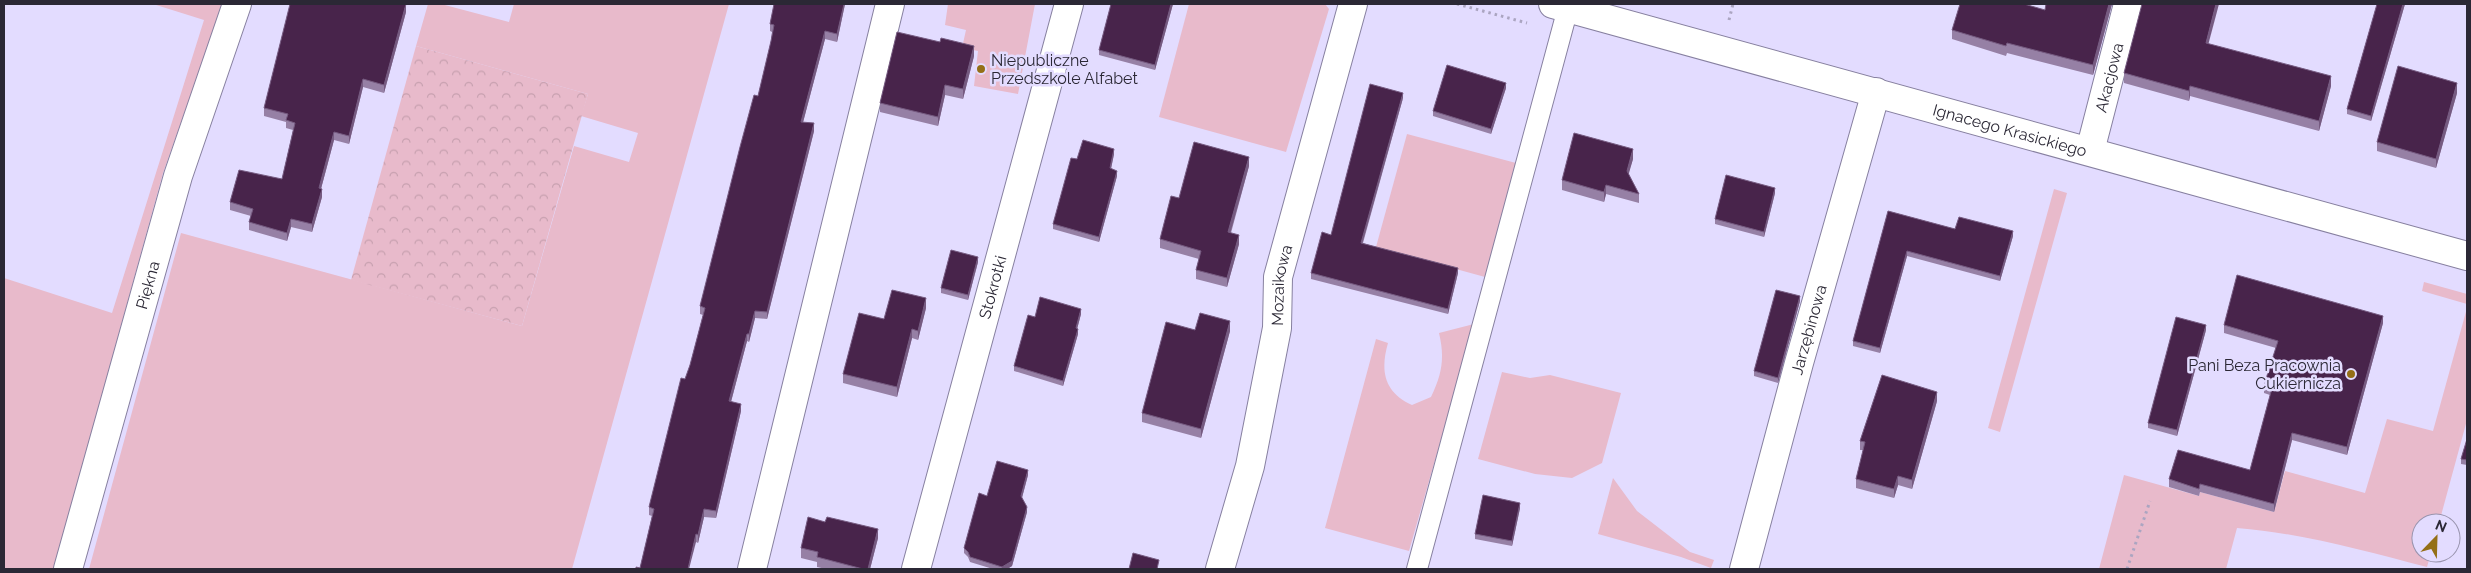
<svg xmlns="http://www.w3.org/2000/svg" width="2471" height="573" viewBox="0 0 2471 573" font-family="Raleway,sans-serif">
	<defs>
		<pattern id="forest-crowns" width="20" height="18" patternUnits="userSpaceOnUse" patternTransform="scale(1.25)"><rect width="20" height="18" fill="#e8bacb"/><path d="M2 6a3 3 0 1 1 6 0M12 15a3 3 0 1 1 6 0" fill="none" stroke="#c7a0af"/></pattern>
	</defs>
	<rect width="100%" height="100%" fill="#e3dcff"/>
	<g fill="#e8bacb">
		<path d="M153,4H223L163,173L54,569H4V278L112,313L204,20Z"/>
		<path d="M428,4H441L509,22L514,4H729L572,569H89L181,233L522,326L574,146L629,162L638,133L581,116L588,94L416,46Z"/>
		<path d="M948,4H1035L1018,94L974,86L978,51L962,48L966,30L945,25Z"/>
		<path d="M1189,4H1325L1329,9L1286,152L1159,117Z"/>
		<path d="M1407,134L1516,163L1485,277L1376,247Z"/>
		<path d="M2054,189L2067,193L2000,432L1988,428Z"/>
		<path d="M2424,282L2467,294V304L2422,291Z"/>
		<path d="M2467,308V420L2439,523H2421V553H2431L2427,567C2364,551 2302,533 2237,528L2226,569H2099L2124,475L2199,496L2200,492L2274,512L2285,471L2365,493L2387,419L2433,431Z"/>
		<path d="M1474,324L1409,551L1325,528L1376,339L1388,343C1380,371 1384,392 1412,405L1431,397C1442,374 1445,358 1439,333Z"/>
		<path d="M1502,372L1530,378L1550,375L1621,393L1602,463L1572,478L1535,474L1478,459Z"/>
		<path d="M1613,478L1637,511L1690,552L1714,560L1711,568L1681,557L1598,534Z"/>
	</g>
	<path fill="url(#forest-crowns)" d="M416,46L588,94L522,326L351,280Z"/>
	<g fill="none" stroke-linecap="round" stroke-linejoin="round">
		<defs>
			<path id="lane" d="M1417,569L1568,8"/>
			<g id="street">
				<path id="s1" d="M2090,151L2128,4"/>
				<path id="s2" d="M68,569L178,176L237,4"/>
				<path d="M752,569L890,4"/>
				<path id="s3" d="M916,569L1069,4"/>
				<path id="s4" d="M1220,569L1250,466L1277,328L1278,277L1353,4"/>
				<path id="s5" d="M1744,569L1799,363L1876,92"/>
			</g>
			<g id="secondary">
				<path id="s6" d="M1553,4L2467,256"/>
			</g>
		</defs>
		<use href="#lane" stroke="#8780a0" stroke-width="22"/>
		<use href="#street" stroke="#8780a0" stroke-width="30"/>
		<use href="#secondary" stroke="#8780a0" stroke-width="30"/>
		<g stroke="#aba5c1" stroke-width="3" stroke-dasharray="2.5 4" stroke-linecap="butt">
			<path d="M1457,4L1527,23"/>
			<path d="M1729,20L1733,4"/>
			<path d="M2127,569L2150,501"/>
		</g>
		<use href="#lane" stroke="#fff" stroke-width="20"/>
		<use href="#street" stroke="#fff" stroke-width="28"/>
		<use href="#secondary" stroke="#fff" stroke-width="28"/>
	</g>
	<g fill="#9680a5">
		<path d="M774,4H845L837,42L825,39L803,122L814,131L767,319L755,318L749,342L747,341L731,402L741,411L716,518L704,517L698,543L696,542L640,568L652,516L649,515V507L685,379L690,365L703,315L700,314V306L758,96L771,41L772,32L770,31V24Z"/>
		<path d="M1111,4H1173L1155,70L1099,55V50Z"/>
		<path d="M2046,4H2112L2093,75L2007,53L2006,56L1952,39V30L2045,10Z"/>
		<path d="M2377,4H2405L2371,121L2347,114V109Z"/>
		<path d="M406,12L384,93L363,87L349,144L334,140L321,189L322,197L312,232L291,227L287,241L249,230V222L251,216L230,210V202L282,179L293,130L286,128V122L264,116V108Z"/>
		<path d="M2208,44L2331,86L2319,131L2190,96L2189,101L2124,83V73Z"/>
		<path d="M974,56L963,99L945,95L938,126L880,112V103Z"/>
		<path d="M1506,88L1491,134L1433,116V111Z"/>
		<path d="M2457,93L2436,168L2377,151V142Z"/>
		<path d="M1403,98L1363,243L1458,273L1448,314L1311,279V273Z"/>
		<path d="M1114,154L1111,169L1117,176L1099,242L1053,229V224L1077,159Z"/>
		<path d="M1633,159L1628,174L1639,194V203L1606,194L1604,202L1562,190V180Z"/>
		<path d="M1249,166L1231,233L1239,244L1227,287L1196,279V270L1199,259L1160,248V239L1179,198Z"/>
		<path d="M1775,193L1764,237L1715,224V219Z"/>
		<path d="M1888,211L1955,229L2013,236L2000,281L1907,256L1880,353L1853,346V341Z"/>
		<path d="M978,262L968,300L941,293V288Z"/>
		<path d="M1800,301L1778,383L1754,376V371Z"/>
		<path d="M926,308L918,340L912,338L897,397L843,383V374L884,319Z"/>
		<path d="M1081,314L1077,329L1078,334L1063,386L1014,371V366L1035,317Z"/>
		<path d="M2383,323L2347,455L2292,440L2274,512L2200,492L2199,496L2169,487V479L2250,470L2270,395L2264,393V385L2276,348L2224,333V325Z"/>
		<path d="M1195,330L1230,331L1201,438L1142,422V413Z"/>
		<path d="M2206,330L2177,436L2148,428V423Z"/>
		<path d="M1937,401L1912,489L1898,485L1894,498L1856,488V479L1863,450H1860V441Z"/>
		<path d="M2467,439V465L2461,464V459Z"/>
		<path d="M1028,475L1022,498L1027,512L1012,566L1007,569H993L970,562L968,557L964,553V548L987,496Z"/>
		<path d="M1520,508L1512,546L1475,539V534Z"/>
		<path d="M878,538L870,569H826L817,567V562L801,558V548Z"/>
	</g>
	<g fill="#765b81">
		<path d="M406,4V12L384,93V85Z"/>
		<path d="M844,4H845L837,42V34Z"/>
		<path d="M1171,4H1173L1155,70V65Z"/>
		<path d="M2109,4H2112L2093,75V65Z"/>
		<path d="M2216,4H2219L2206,53V43Z"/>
		<path d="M2403,4H2405L2371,121V116Z"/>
		<path d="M825,31V39L801,130V122Z"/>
		<path d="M974,46V56L963,99V89Z"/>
		<path d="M2331,76V86L2319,131V121Z"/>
		<path d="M363,79V87L349,144V136Z"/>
		<path d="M1506,83V88L1491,134V129Z"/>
		<path d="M2457,83V93L2436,168V159Z"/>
		<path d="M945,85V95L938,126V117Z"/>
		<path d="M2190,86V96L2189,101V91Z"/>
		<path d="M1403,93V98L1361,248V243Z"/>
		<path d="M814,123V131L767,319V312Z"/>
		<path d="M334,132V140L319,196V188Z"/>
		<path d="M1114,149V154L1110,173V168Z"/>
		<path d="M1633,149V159L1627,180V171Z"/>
		<path d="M1249,157V166L1228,241V232Z"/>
		<path d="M1117,171V176L1099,242V237Z"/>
		<path d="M1606,185V194L1604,202V192Z"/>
		<path d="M1775,188V193L1764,237V232Z"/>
		<path d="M322,189V197L312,232V224Z"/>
		<path d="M291,219V227L287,241V233Z"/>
		<path d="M2013,231V236L2000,281V276Z"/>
		<path d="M1239,235V244L1227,287V278Z"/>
		<path d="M1907,251V256L1880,353V348Z"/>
		<path d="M978,257V262L968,300V295Z"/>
		<path d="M1458,268V273L1448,314V309Z"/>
		<path d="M1800,296V301L1778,383V378Z"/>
		<path d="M926,298V308L918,340V331Z"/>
		<path d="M1081,309V314L1076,333V328Z"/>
		<path d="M755,311V318L749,342V334Z"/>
		<path d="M2383,316V323L2347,455V447Z"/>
		<path d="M1230,321V331L1201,438V429Z"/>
		<path d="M2206,325V330L2177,436V430Z"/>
		<path d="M912,329V338L897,397V387Z"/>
		<path d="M1078,329V334L1063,386V381Z"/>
		<path d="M747,334V341L729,409V401Z"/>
		<path d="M1937,392V401L1912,489V480Z"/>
		<path d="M741,404V411L716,518V511Z"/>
		<path d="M2292,433V440L2274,512V504Z"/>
		<path d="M1028,470V475L1021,501V496Z"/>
		<path d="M1898,476V485L1894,498V489Z"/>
		<path d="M1520,503V508L1512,546V541Z"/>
		<path d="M1027,507V512L1012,566L1007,569H1002V567Z"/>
		<path d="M704,509V517L698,543V535Z"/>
		<path d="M878,529V538L870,569H868Z"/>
		<path d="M696,534V542L689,569H688Z"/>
	</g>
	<g fill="#48244b" stroke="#765b81">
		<path d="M290,4H406L384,85L363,79L349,136L334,132L319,188L322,189L312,224L291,219L287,233L249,222L253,209L230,202L239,170L282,179L295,123L286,120L288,114L264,108Z"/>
		<path d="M774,4H844L837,34L825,31L801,122L814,123L767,312L755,311L749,334H747L729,401L741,404L716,511L704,509L698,535L696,534L688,569H636V567L640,568L654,509L649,507L681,378L685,379L690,365L705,308L700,306L740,147L754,95L758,96L771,41L774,25L770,24Z"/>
		<path d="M1111,4H1171L1155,65L1099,50Z"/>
		<path d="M1960,4H2024L2045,10L2046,4H2109L2093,65L2007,43L2006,46L1952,30Z"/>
		<path d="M2142,4H2216L2206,43L2331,76L2319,121L2190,86L2189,91L2124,73Z"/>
		<path d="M2377,4H2403L2371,116L2347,109Z"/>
		<path d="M897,32L940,42L941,38L974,46L963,89L945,85L938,117L880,103Z"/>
		<path d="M1447,65L1506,83L1491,129L1433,111Z"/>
		<path d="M2398,66L2457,83L2436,159L2377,142Z"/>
		<path d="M1370,84L1403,93L1361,243L1458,268L1448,309L1311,273L1322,232L1331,235Z"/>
		<path d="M1574,133L1633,149L1627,171L1639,194L1606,185L1604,192L1562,180Z"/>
		<path d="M1083,140L1114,149L1110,168L1117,171L1099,237L1053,224L1071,158L1077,159Z"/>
		<path d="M1194,142L1249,157L1228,232L1239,235L1227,278L1196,270L1201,251L1160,239L1171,196L1179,198Z"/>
		<path d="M1726,175L1775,188L1764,232L1715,219Z"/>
		<path d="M1888,211L1955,229L1959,217L2013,231L2000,276L1907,251L1880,348L1853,341Z"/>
		<path d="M951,250L978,257L968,295L941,288Z"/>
		<path d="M2237,275L2383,316L2347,447L2292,433L2274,504L2200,484L2199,489L2169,479L2178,450L2250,470L2272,388L2264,385L2278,341L2224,325Z"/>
		<path d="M892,290L926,298L918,331L912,329L897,387L843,374L859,313L884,319Z"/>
		<path d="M1776,290L1800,296L1778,378L1754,371Z"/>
		<path d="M1040,297L1081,309L1076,328L1078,329L1063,381L1014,366L1028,315L1035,317Z"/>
		<path d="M1200,313L1230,321L1201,429L1142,413L1166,322L1195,330Z"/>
		<path d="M2176,317L2206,325L2177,430L2148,423Z"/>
		<path d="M1882,375L1937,392L1912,480L1898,476L1894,489L1856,479L1865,442L1860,441Z"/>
		<path d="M2467,439V460L2461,459Z"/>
		<path d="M997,461L1028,470L1021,496L1027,507L1012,561L1002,567L970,557L968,552L964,548L979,493L987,496Z"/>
		<path d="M1483,495L1520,503L1512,541L1475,534Z"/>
		<path d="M808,517L825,522L827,517L878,529L868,569H863L817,557L818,552L801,548Z"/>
		<path d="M1133,553L1159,560L1157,569H1129Z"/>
	</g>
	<g fill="#946f17" stroke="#e3dcff" stroke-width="2">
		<circle cx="981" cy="69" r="5"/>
		<circle cx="2351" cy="374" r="5"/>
	</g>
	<g text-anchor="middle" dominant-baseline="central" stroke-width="5" stroke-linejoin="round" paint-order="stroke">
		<g font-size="16" fill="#2b2835" stroke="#e3dcff" text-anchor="start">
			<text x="991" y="60">Niepubliczne<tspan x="991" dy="18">Przedszkole Alfabet</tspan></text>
			<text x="2341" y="365" text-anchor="end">Pani Beza Pracownia<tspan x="2341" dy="18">Cukiernicza</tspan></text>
		</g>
		<g font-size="16" fill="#2b2835" stroke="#e3dcff">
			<text stroke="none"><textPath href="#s1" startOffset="76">Akacjowa</textPath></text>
			<text stroke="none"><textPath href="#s6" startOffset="474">Ignacego Krasickiego</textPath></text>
			<text stroke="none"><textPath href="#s2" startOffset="295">Piękna</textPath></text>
			<text stroke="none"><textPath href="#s4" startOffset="291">Mozaikowa</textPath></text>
			<text stroke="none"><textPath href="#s3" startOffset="292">Stokrotki</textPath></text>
			<text stroke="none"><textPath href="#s5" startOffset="248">Jarzębinowa</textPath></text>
		</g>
	</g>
	<rect width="2471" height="573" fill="none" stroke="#2b2835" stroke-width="10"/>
	<g transform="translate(2436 538) rotate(23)"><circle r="24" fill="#e3dcff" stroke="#9994ae"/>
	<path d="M0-4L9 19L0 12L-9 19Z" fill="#946f17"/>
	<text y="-8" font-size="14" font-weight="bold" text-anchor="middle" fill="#2b2835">N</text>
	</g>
</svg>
